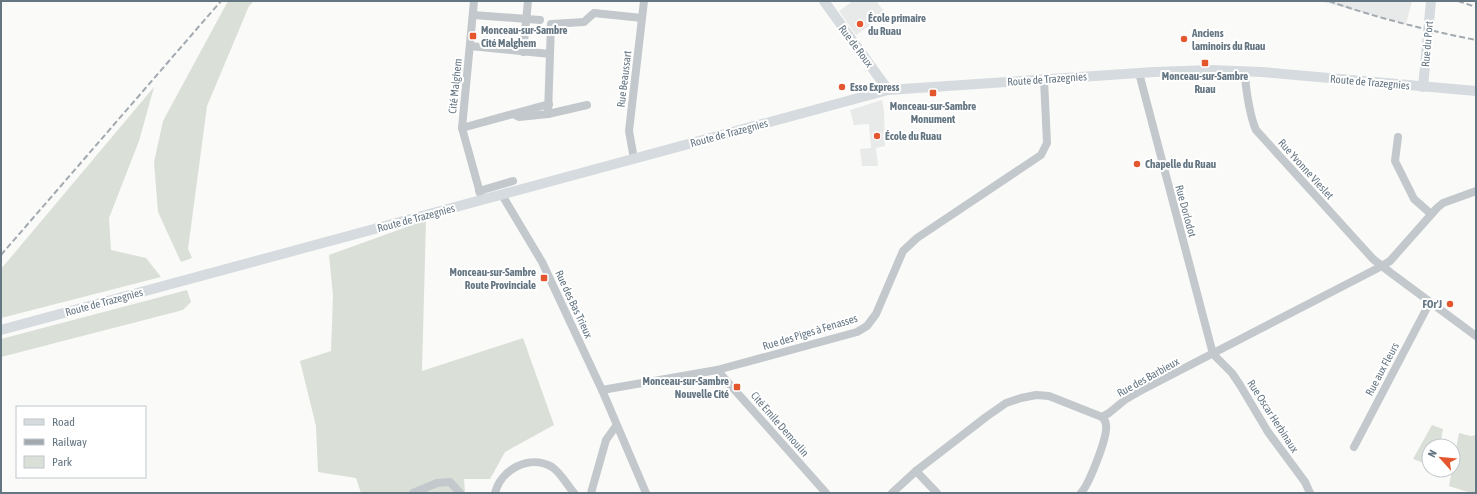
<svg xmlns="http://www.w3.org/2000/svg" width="1477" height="494" viewBox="0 0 1477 494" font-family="'Asap Condensed',sans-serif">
	<rect width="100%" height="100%" fill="#fafaf8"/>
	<g fill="#e8e9e9">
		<path d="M853,1H876L886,14L856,35L839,11Z"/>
		<path d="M1319,1H1412L1406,24Z"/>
		<path d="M882,100L884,111L885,146L876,148L878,166H862L860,149L871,148L869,124L854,125L850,110Z"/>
	</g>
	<g fill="#dadfd7">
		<path d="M228,1H254L249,6L207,106L188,249L192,258L181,262L158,212L154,162L163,121Z"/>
		<path d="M154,87L139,141L109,218L111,250L146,258L161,277L1,318V269Z"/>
		<path d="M426,220L422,371L523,338L554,425L505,452L490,479H464L465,493H361L356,478L318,472L316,426L300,361L331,351L333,296L329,255Z"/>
		<path d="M187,290L191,302L183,310L1,357V339Z"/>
		<path d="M1432,425L1443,429L1440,446H1429V465L1413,459Z"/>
		<path d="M1459,433L1471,436L1476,435V493H1471L1449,486Z"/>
	</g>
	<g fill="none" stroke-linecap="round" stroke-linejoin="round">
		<g stroke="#c3c8cc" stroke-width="8">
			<path d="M474,1L462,128L482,200"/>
			<path d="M473,15L540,20"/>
			<path d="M470,46L550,54"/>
			<path d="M523,52L528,1"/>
			<path d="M1245,71C1245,86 1250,117 1256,130L1373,259L1391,273L1476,336"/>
			<path d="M1139,73L1213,354L1232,373L1240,385L1268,432L1305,482L1310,493"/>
			<path d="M513,114L519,117L548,114L587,105"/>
			<path d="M548,114L551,24L584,22L594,13L642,18"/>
			<path d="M462,128L549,104"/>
			<path d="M1398,137L1395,161L1414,199L1431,214"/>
			<path d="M634,159L629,131L644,1"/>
			<path d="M479,191L513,181"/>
			<path d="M502,195L542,262L602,390L646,493"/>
			<path d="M717,370L826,493"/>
			<path d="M602,390L717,370L857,332L867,326L876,314L903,251L917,238L1041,155L1047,143L1044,80"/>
			<path d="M1354,447L1430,302"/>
			<path d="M916,471L937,493"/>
			<path d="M413,493L437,483L450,482L460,493"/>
			<path d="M495,493C501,469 530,454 552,467C561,473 567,485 574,493"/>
			<path d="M591,493L606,440L616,426"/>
			<path d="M892,493L916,471L986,417L1006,403L1021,398L1036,395L1049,396L1102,417L1109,413L1126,399L1140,391L1382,266L1390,261L1437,208L1443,203L1476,191"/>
			<path d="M1081,493C1089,484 1108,437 1106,425C1106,423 1104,419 1102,417"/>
		</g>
		<g stroke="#d6dbdf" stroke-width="10">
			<path d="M824,1L888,90"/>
			<path d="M1423,87L1431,1"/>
			<path d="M1,330L888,90L1154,72L1211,70L1262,72L1476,91"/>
		</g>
		<g stroke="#a2aab0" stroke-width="2" stroke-dasharray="6 3" stroke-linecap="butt">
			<path d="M1329,1C1377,18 1426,30 1476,40"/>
			<path d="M1458,1L1476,7"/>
			<path d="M1,255L221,1"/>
		</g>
	</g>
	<g fill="#e4572e" stroke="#fff" stroke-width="1.5">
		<circle cx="860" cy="24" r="4"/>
		<rect x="469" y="32" width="8" height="8" rx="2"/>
		<circle cx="1184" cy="39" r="4"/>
		<rect x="1201" y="59" width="8" height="8" rx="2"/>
		<circle cx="842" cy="87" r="4"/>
		<rect x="929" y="89" width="8" height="8" rx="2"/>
		<circle cx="877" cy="136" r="4"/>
		<circle cx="1137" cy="164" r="4"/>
		<rect x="540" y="274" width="8" height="8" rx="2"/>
		<circle cx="1450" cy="304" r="4"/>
		<rect x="733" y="383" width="8" height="8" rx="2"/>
	</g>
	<g text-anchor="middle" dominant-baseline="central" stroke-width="4" stroke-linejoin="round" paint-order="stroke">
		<g font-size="11" font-weight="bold" fill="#657683" stroke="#fff" text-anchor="start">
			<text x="868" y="18">École primaire<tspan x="868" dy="13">du Ruau</tspan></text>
			<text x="481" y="30">Monceau-sur-Sambre<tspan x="481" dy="13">Cité Malghem</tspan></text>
			<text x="1192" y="33">Anciens<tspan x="1192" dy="13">laminoirs du Ruau</tspan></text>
			<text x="1205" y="76" text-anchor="middle">Monceau-sur-Sambre<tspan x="1205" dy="13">Ruau</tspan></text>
			<text x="850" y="87">Esso Express</text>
			<text x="933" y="106" text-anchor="middle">Monceau-sur-Sambre<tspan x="933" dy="13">Monument</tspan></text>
			<text x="885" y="136">École du Ruau</text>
			<text x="1145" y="164">Chapelle du Ruau</text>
			<text x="536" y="272" text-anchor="end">Monceau-sur-Sambre<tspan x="536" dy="13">Route Provinciale</tspan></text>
			<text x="1442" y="304" text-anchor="end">FOr'J</text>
			<text x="729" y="381" text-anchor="end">Monceau-sur-Sambre<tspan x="729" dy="13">Nouvelle Cité</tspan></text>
		</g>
		<g font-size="11" fill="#657683" stroke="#fff">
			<text transform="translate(1427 44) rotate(-85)">Rue du Port</text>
			<text transform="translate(856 46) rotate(53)">Rue de Roux</text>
			<text transform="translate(624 79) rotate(-83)">Rue Beaussart</text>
			<text transform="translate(1047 79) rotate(-4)">Route de Trazegnies</text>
			<text transform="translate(1370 82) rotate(5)">Route de Trazegnies</text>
			<text transform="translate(455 86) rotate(-84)">Cité Malghem</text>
			<text transform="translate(729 133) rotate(-15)">Route de Trazegnies</text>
			<text transform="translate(1306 169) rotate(48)">Rue Yvonne Vieslet</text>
			<text transform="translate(1186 211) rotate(75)">Rue Dorlodot</text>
			<text transform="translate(416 218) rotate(-15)">Route de Trazegnies</text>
			<text transform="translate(104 302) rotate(-15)">Route de Trazegnies</text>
			<text transform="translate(574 304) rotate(65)">Rue des Bas Trieux</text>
			<text transform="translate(810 332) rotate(-17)">Rue des Piges à Fenasses</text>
			<text transform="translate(1382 369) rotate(-62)">Rue aux Fleurs</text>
			<text transform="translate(1148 377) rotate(-29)">Rue des Barbieux</text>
			<text transform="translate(1273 416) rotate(57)">Rue Oscar Herbinaux</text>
			<text transform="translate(780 424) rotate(49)">Cité Emile Demoulin</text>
		</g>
	</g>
	<rect width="1477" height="494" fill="none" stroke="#657683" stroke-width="4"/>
	<rect x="16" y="406" width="130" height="72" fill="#ffffff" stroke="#c1c8cd"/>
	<rect x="24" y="419" width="20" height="6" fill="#d6dbdf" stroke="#c1c8cd"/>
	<text x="52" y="426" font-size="12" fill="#657683">Road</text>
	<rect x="24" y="439" width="20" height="6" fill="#a2aab0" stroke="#c1c8cd"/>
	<text x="52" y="446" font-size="12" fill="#657683">Railway</text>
	<rect x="24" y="456" width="20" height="12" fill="#dadfd7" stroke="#c1c8cd"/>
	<text x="52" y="466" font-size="12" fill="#657683">Park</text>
	<g transform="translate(1441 458) rotate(297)"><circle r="19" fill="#ffffff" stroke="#c1c8cd"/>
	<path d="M0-3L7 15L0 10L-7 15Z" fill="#e4572e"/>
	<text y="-6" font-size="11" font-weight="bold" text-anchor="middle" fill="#657683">N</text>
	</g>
</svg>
